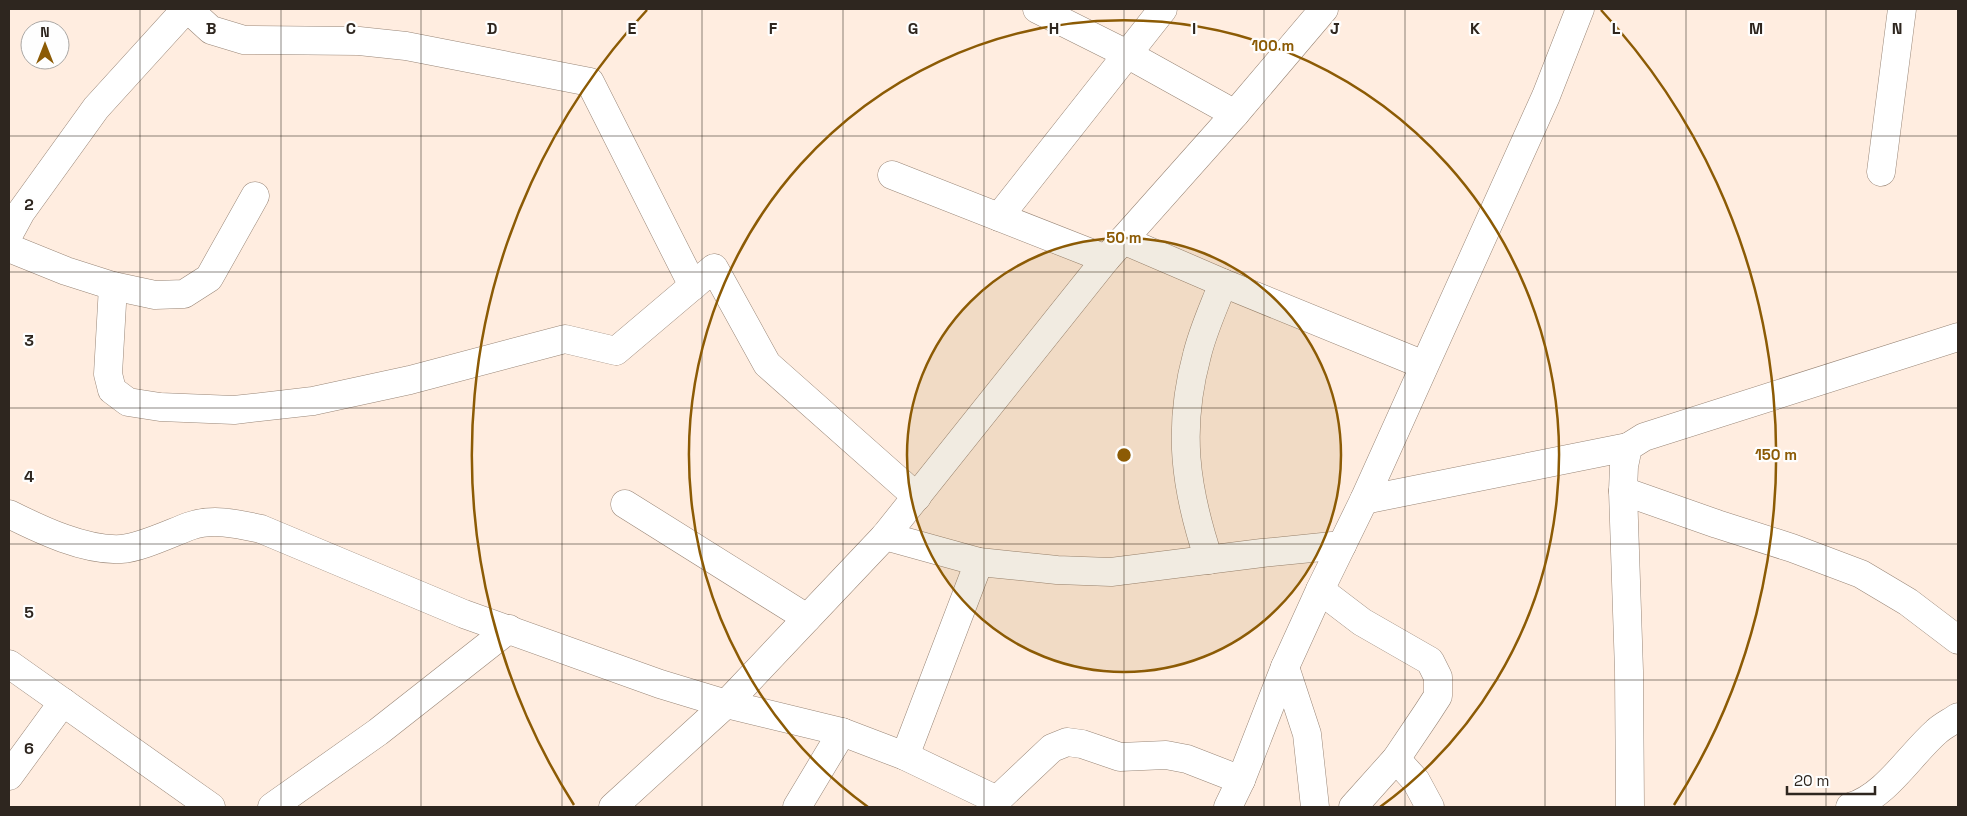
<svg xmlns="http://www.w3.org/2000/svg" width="1967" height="816" viewBox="0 0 1967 816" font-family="'Space Grotesk',sans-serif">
	<rect width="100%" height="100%" fill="#ffede0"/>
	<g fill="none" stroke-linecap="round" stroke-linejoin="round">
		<defs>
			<g id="minor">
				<path d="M188,9L211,30L244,40L359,41L406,46L590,82L693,286"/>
				<path d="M1037,9L1127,54L1235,114"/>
				<path d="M1881,172L1902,9"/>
				<path d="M892,175L1106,259"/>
				<path d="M999,217L1163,9"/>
				<path d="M9,234L21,212L96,108L186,9"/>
				<path d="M1123,240L1223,283L1424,365"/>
				<path d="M9,248L66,271L113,286L155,295L184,294L209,278L255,196"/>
				<path d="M113,286L108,374L112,390L128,402L160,407L234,410L313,401L410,380L565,339L616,351L714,268L767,364L917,497"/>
				<path d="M1623,491L1717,524L1792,548L1861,574L1908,602L1958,640"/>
				<path d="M1364,500L1628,447"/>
				<path d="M625,504L807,618"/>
				<path d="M9,514C41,530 85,551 121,549C140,548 171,533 190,526C213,518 238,524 261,529L464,614L660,684L726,704L842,732L905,756L997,800"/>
				<path d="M885,536L979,562L1057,570L1111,572L1262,553L1342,545"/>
				<path d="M1209,560C1185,488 1177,429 1197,355C1203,330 1214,307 1223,283"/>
				<path d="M1320,590L1362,622L1430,661L1438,677V696L1427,713L1396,759L1353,807"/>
				<path d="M9,664L211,807"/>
				<path d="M1285,667L1307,734L1315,807"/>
				<path d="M905,756L979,562"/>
				<path d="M1396,759L1416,781L1430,807"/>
				<path d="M9,776L63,702"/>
				<path d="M272,807L378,732L509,629"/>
				<path d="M613,807L726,704L885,536L1106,259L1235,114L1324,9"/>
				<path d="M797,807L842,732"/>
				<path d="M994,807L997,800L1052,748L1067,742L1082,744L1120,757L1166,755L1187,759L1241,780"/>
				<path d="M1228,807L1241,780L1285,667L1320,590L1364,500L1546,96L1580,9"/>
				<path d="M1630,807L1629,671L1623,491L1624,466L1628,447L1644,437L1958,337"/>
				<path d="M1850,807C1885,797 1909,756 1936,732C1942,726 1951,722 1958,717"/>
			</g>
		</defs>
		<use href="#minor" stroke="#998677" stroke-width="29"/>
		<use href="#minor" stroke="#fff" stroke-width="28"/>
	</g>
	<path fill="none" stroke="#2e261f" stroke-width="1" stroke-opacity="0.55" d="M140,9V807M281,9V807M421,9V807M562,9V807M702,9V807M843,9V807M984,9V807M1124,9V807M1264,9V807M1405,9V807M1545,9V807M1686,9V807M1826,9V807M9,136H1958M9,272H1958M9,408H1958M9,544H1958M9,680H1958"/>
	<circle cx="1124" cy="455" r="217" fill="#8c5b05" fill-opacity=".12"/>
	<g fill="none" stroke="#8c5b05" stroke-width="2.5">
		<circle cx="1124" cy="455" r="217"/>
		<path d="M868 807A435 435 0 1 1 1380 807"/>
		<path d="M574 805A652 652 0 0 1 647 10M1601 10A652 652 0 0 1 1674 805"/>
	</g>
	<g font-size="16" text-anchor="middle" font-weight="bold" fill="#2e261f" stroke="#fefefe" stroke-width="4.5" stroke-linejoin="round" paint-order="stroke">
		<text x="211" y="34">B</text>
		<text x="351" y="34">C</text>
		<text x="492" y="34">D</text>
		<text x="632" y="34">E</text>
		<text x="773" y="34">F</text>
		<text x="913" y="34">G</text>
		<text x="1054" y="34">H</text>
		<text x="1194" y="34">I</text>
		<text x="1335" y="34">J</text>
		<text x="1475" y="34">K</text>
		<text x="1616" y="34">L</text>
		<text x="1756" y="34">M</text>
		<text x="1897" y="34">N</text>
		<text x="29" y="210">2</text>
		<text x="29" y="346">3</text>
		<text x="29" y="482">4</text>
		<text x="29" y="618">5</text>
		<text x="29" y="754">6</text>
	</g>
	<circle cx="1124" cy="455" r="8" fill="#8c5b05" stroke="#fefefe" stroke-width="2.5"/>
	<g font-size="15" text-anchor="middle" font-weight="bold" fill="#8c5b05" stroke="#fefefe" stroke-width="4.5" stroke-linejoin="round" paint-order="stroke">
		<text x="1273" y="51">100 m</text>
		<text x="1124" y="243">50 m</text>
		<text x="1776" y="460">150 m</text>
	</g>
	<rect width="1967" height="816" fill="none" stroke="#2e261f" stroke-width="20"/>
	<g transform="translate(45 45)"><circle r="24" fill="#fefefe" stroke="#aba8a5"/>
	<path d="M0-4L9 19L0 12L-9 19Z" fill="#8c5b05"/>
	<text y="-8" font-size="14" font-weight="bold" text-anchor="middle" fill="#2e261f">N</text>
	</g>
	<path d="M1787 786v8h88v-8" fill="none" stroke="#2e261f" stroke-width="2.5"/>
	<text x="1794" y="786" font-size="15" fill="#2e261f" stroke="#fefefe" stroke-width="4" paint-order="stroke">20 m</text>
</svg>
